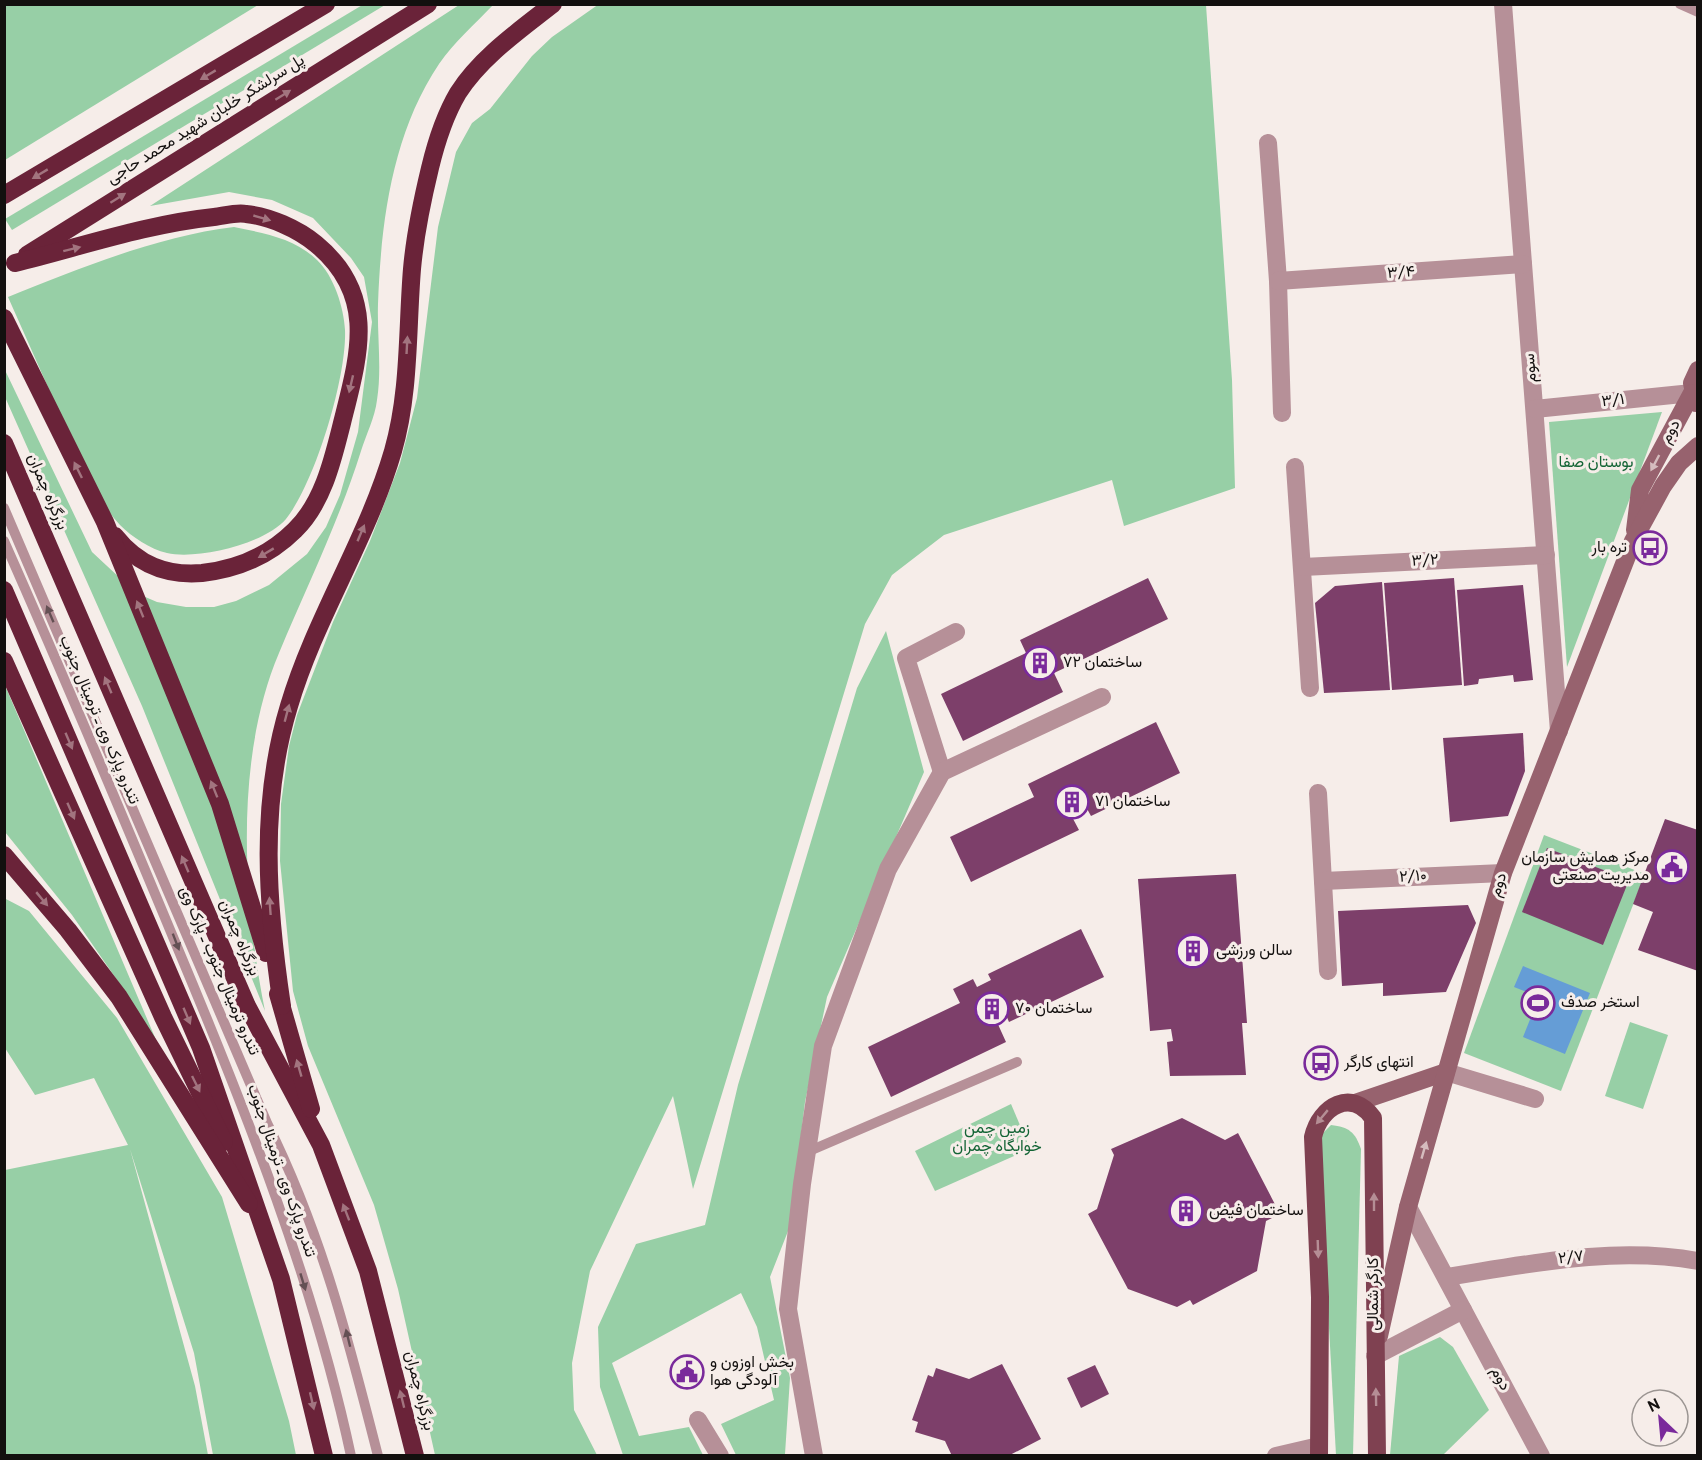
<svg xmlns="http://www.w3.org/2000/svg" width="1702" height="1460" viewBox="0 0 1702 1460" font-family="Overpass,Vazirmatn,sans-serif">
	<rect width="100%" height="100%" fill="#f6ede9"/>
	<g fill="#97cfa6">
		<path d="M5,4H258V5L5,160Z"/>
		<path d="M364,4L385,5L12,230L5,219Z"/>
		<path d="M599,4L1206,5L1232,380L1235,488L1124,526L1112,480L944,535L892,575L865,624L693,1189L673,1096L590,1271L572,1363L574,1410L597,1455H435L398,1289L374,1205L308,1046L293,991L280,861L281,804L289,746L297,715L333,622L370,541L400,463L417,398L438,227L456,152L472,123L490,109L532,56L552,37Z"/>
		<path d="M459,5H493C475,24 454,42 439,64C392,134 381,222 378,304C377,335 382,369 377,400C375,417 366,435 361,451C339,521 307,586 279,653C234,759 243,901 265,1011L142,706L5,397L4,368L92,552L136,593L157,602L186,607H214L236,601L269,585L307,554L326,527L340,495L358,432L372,322L364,277L351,258L313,218L272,200L229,192L150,206Z"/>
		<path d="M234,227C263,233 295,238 317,260C334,276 344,308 345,330C347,377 315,483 286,519C265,544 197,560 167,553C150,549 132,537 120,525C101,505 89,475 77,451C53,400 31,348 8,297C78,269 158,236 234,227Z"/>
		<path d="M1662,412L1567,667L1549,422Z"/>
		<path d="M886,631L924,772L827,997L805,1102L790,1226L770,1277L790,1378L785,1454L736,1455L721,1424L774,1400L757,1327L741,1293L612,1363L639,1436L689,1427L703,1455H623L600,1387L598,1327L636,1244L705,1225L738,1085L857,688Z"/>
		<path d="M4,683L165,1061L124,990L72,915L5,832Z"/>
		<path d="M1544,835L1645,874L1561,1091L1464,1053Z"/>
		<path d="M4,898L29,911L117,1018L222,1197L289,1421L296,1455H213L194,1353L130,1149L195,1386L208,1455H5V1170L128,1145L94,1078L35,1095L5,1048Z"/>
		<path d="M1630,1022L1668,1035L1643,1109L1605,1096Z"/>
		<path d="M1011,1104L1030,1149L935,1191L915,1151Z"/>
		<path d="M1331,1125C1349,1127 1355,1132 1361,1149L1353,1455H1336L1319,1145L1323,1133Z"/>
		<path d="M1440,1337L1453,1347L1489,1410L1443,1455H1390L1399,1356Z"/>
	</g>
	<path fill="#659dd6" d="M1523,966L1590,993L1565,1054L1523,1037L1539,997L1514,987Z"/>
	<g fill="#7d3f6a">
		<path d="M1148,578L1168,619L1054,673L1063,692L963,741L941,694L1026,653L1020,640Z"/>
		<path d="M1454,578L1462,685L1392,690L1384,583Z"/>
		<path d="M1382,582L1390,690L1324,693L1315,603L1335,586Z"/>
		<path d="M1523,585L1533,680L1514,682L1513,675L1479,679L1478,684L1464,686L1457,590Z"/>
		<path d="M1156,722L1180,773L1091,816L1086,807L1071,815L1079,830L971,882L950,837L1034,797L1028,784Z"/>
		<path d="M1523,733L1525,771L1508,816L1450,822L1443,738Z"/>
		<path d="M1665,819L1698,830V971L1638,950L1653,912L1633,904Z"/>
		<path d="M1547,848L1629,880L1603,945L1522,912Z"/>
		<path d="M1236,874L1247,1023H1242L1246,1075L1170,1076L1167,1042L1173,1041L1171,1029L1150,1031L1138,879Z"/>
		<path d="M1468,905L1476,923L1446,992L1383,996V983L1342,986L1338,911Z"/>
		<path d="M1081,929L1104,977L1009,1022L1006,1015L996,1020L1006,1042L891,1097L868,1047L960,1003L953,989L973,979L977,987L991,980L988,974Z"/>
		<path d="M1182,1118L1225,1140L1238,1133L1280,1214L1266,1221L1257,1271L1193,1305L1190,1300L1177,1307L1128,1289L1088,1214L1097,1209L1114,1155L1111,1149Z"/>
		<path d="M1002,1364L1041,1439L1008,1456H952L945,1441L915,1432L918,1422L912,1420L928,1375L933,1377L936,1368L969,1379Z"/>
		<path d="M1095,1365L1109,1394L1081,1408L1067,1378Z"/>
	</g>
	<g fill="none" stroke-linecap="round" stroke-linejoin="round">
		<g stroke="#b69098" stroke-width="10">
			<path d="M1680,4L1698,12"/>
			<path d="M4,508L267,1123C321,1232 348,1338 378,1456"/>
			<path d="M4,541C64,676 121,812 178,949C246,1111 314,1283 351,1456"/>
			<path d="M807,1152L1017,1062"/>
		</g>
		<g stroke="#b69098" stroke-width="18">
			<path d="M1503,4L1559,731"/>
			<path d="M1268,143L1278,281L1282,413"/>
			<path d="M1278,281L1523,264"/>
			<path d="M1535,409L1692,393"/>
			<path d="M1295,467L1310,688"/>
			<path d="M1303,567L1546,555"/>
			<path d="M942,772L906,658L956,632"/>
			<path d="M1318,793L1328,971"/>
			<path d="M1323,881L1503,873"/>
			<path d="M1446,1072L1535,1099"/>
			<path d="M1408,1207L1541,1456"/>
			<path d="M1446,1277C1530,1264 1613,1246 1698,1261"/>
			<path d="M1375,1356L1463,1310"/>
			<path d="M698,1420L720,1456"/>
			<path d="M814,1456L788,1309L802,1184L823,1046L888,869L942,772L1102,697"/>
			<path d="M1276,1456L1319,1446"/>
		</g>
		<g stroke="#97626e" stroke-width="18">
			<path d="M1696,403L1692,383L1698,370"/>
			<path d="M1635,530L1640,490L1692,393"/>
			<path d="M1355,1103L1446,1072"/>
			<path d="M1379,1336L1408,1207L1503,873L1633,541L1663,486L1679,463L1698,446"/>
		</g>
		<path stroke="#7f4151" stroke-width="18" d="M1319,1456L1320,1297L1313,1137C1320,1106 1352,1088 1373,1118L1377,1456"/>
		<g stroke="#6a2339" stroke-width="18">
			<path d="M4,195L326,4"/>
			<path d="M27,255L428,4"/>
			<path d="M15,263C80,247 147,224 214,217C224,216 236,212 246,214C269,216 298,229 316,244C378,295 359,355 342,423C333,459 323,503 295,530C269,556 238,569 202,573C166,576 138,565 115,536"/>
			<path d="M4,318L105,522L220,804L266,953"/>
			<path d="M4,443L247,1006L321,1145L368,1271L415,1456"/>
			<path d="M4,590L201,1048L281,1279L324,1456"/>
			<path d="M4,661L163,1017L224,1142"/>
			<path d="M4,855L68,930L119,997L249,1204"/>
			<path d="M278,994L311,1109"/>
			<path d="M282,1006C267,906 259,804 289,706C315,618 367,540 393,451C410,392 407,330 412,269C415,235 422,201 430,168C436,143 445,115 458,93C481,57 520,30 553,4"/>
		</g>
	</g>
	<defs><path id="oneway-solid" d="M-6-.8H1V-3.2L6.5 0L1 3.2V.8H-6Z" transform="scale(1.5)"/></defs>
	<g fill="#a2747f">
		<use href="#oneway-solid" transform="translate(208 75) rotate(149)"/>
		<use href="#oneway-solid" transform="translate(283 95) rotate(-32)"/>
		<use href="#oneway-solid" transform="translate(40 174) rotate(149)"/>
		<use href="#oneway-solid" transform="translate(118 198) rotate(-32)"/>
		<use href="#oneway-solid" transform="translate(262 218) rotate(16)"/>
		<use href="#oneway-solid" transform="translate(72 249) rotate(-14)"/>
		<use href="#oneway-solid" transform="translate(407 345) rotate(-87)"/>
		<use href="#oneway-solid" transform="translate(351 384) rotate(103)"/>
		<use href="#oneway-solid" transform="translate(78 470) rotate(-116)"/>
		<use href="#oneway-solid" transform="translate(361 533) rotate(-67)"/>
		<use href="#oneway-solid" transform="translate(266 553) rotate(149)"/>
		<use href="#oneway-solid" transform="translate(140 609) rotate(-112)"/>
		<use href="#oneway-solid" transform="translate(108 685) rotate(-113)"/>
		<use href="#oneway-solid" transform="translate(287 713) rotate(-75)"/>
		<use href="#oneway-solid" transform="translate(69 741) rotate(67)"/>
		<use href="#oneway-solid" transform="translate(214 789) rotate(-112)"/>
		<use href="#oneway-solid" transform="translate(71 811) rotate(66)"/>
		<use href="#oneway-solid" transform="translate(185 864) rotate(-113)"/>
		<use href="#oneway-solid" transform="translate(42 899) rotate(50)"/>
		<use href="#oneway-solid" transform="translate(270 906) rotate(-94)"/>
		<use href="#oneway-solid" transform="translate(187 1016) rotate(67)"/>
		<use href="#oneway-solid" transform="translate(299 1068) rotate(-106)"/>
		<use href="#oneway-solid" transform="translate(196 1084) rotate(64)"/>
		<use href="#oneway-solid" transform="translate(346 1212) rotate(-111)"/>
		<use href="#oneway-solid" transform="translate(402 1399) rotate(-104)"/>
		<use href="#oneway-solid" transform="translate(312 1401) rotate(77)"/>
	</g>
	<g fill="#d5bcbe">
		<use href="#oneway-solid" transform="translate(1655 463) rotate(118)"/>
		<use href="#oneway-solid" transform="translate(1424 1150) rotate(-74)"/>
	</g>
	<g fill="#645054">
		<use href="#oneway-solid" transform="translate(50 614) rotate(-113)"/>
		<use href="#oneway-solid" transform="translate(176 942) rotate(69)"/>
		<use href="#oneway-solid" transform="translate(303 1282) rotate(73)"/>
		<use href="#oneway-solid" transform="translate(348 1338) rotate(-104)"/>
	</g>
	<g fill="#b58e95">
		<use href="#oneway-solid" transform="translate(1322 1117) rotate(130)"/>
		<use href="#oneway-solid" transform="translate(1374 1202) rotate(-90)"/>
		<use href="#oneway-solid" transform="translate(1318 1249) rotate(88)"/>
		<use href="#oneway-solid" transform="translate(1376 1397) rotate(-91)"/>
	</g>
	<defs>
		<symbol id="bus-ring" viewBox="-11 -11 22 22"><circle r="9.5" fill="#f6ede9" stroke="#7a2a9b" stroke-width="1.5"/><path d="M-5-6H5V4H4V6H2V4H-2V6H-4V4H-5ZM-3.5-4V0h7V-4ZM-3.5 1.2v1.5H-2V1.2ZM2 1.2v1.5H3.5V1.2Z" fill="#7a2a9b"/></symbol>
		<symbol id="building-ring" viewBox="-11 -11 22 22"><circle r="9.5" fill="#f6ede9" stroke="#7a2a9b" stroke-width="1.5"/><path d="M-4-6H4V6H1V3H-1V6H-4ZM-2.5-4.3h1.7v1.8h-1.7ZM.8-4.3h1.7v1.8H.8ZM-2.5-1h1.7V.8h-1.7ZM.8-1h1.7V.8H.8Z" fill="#7a2a9b"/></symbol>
		<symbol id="civic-ring" viewBox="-11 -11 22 22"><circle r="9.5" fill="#f6ede9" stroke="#7a2a9b" stroke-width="1.5"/><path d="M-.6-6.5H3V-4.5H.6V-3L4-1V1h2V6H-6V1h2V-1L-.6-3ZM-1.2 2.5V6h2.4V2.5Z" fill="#7a2a9b"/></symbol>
		<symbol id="stadium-ring" viewBox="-11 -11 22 22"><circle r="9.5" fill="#f6ede9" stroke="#7a2a9b" stroke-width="1.5"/><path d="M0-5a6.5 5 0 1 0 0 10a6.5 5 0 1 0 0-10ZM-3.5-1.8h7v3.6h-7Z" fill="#7a2a9b"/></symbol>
	</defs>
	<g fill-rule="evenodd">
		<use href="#bus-ring" x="1631" y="529" width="38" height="38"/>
		<use href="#building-ring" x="1021" y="644" width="38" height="38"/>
		<use href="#building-ring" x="1053" y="783" width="38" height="38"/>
		<use href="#civic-ring" x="1653" y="848" width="38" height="38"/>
		<use href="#building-ring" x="1174" y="932" width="38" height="38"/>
		<use href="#stadium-ring" x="1519" y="984" width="38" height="38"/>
		<use href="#building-ring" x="973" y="990" width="38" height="38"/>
		<use href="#bus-ring" x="1302" y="1044" width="38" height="38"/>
		<use href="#building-ring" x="1167" y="1192" width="38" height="38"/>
		<use href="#civic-ring" x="668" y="1353" width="38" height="38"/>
	</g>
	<g text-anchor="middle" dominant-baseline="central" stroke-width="6" stroke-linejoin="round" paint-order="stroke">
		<g font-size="16" fill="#13100f" stroke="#f6ede9">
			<text transform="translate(206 120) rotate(-32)">پل سرلشکر خلبان شهید محمد حاجی</text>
			<text transform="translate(1401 273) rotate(-4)">۳/۴</text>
			<text transform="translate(1531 368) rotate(-94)">سوم</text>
			<text transform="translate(1613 401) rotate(-6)">۳/۱</text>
			<text transform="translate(1671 432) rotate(-62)">دوم</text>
			<text transform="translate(47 492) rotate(67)">بزرگراه چمران</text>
			<text transform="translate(1425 561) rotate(-3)">۳/۲</text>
			<text transform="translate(99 720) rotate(67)">تندرو پارک وی ـ ترمینال جنوب</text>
			<text transform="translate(1413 877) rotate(-3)">۲/۱۰</text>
			<text transform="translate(1499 885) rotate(-73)">دوم</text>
			<text transform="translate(239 938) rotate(67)">بزرگراه چمران</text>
			<text transform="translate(219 971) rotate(67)">تندرو ترمینال جنوب ـ پارک وی</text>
			<text transform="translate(281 1171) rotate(71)">تندرو پارک وی ـ ترمینال جنوب</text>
			<text transform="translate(1571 1258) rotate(-7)">۲/۷</text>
			<text transform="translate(1374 1294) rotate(-90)">کارگر شمالی</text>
			<text transform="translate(1500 1379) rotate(62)">دوم</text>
			<text transform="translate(419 1391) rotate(76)">بزرگراه چمران</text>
		</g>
		<g font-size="16" fill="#136435" stroke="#f6ede9">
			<text x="1596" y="463">بوستان صفا</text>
			<text x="997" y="1129">زمین چمن<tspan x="997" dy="18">خوابگاه چمران</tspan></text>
		</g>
		<g font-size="16" fill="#13100f" stroke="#f6ede9" text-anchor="start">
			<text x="1627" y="548" text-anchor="end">تره بار</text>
			<text x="1063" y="663">ساختمان ۷۲</text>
			<text x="1095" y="802">ساختمان ۷۱</text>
			<text x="1649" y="858" text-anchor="end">مرکز همایش سازمان<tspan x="1649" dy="18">مدیریت صنعتی</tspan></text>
			<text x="1216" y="951">سالن ورزشی</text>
			<text x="1561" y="1003">استخر صدف</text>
			<text x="1015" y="1009">ساختمان ۷۰</text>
			<text x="1344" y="1063">انتهای کارگر</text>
			<text x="1209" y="1211">ساختمان فیض</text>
			<text x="710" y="1363">بخش اوزون و<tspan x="710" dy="18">آلودگی هوا</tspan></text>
		</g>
	</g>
	<rect width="1702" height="1460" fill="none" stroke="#13100f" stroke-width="12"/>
	<g transform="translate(1660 1418) rotate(334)"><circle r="28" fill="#f6ede9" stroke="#9b9592" stroke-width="1.5"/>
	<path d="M0-4.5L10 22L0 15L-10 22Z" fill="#7a2a9b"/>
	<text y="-9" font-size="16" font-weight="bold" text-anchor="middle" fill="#13100f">N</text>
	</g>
</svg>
